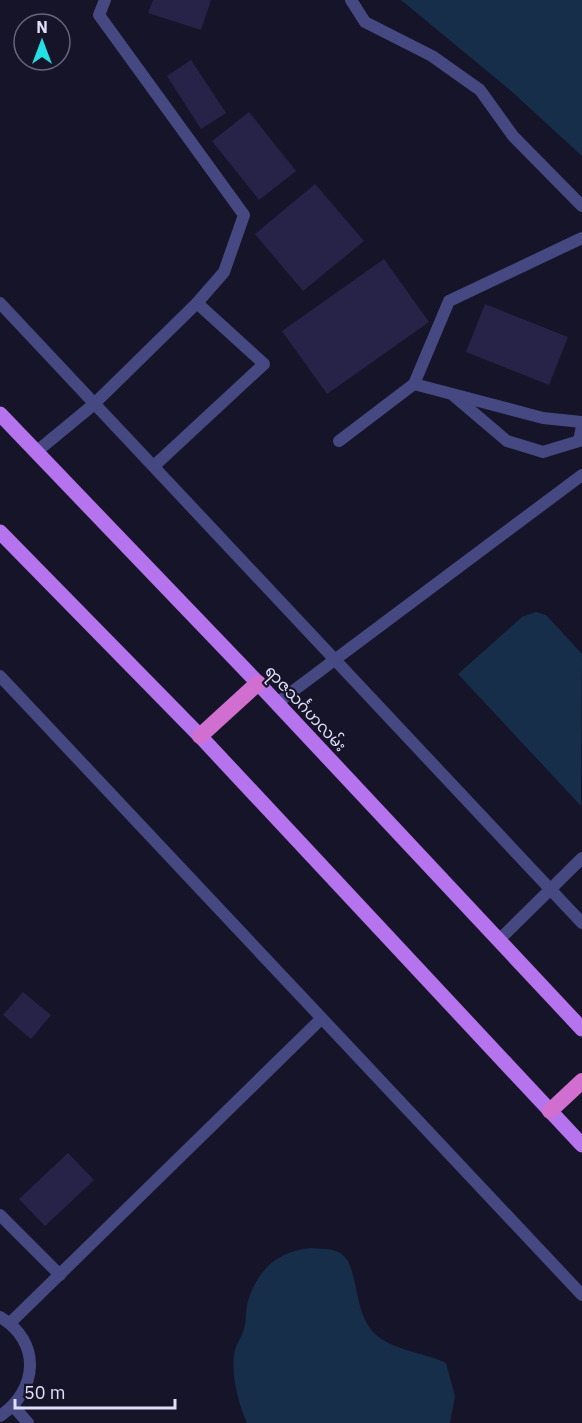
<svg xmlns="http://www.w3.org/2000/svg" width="582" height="1423" viewBox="0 0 582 1423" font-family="'IBM Plex Sans','Noto Sans Myanmar',sans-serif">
	<rect width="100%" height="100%" fill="#161428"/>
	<g fill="#162e4a">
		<path d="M401,0H582V156L510,90Z"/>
		<path d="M536,612L546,615L582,654L581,806L458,674L522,617Z"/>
		<path d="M311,1248C319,1249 331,1248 338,1252C360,1261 351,1309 374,1333C393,1351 423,1352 446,1363L455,1396L450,1423H247C238,1403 230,1372 235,1350C237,1343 242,1336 244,1329C247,1320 245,1310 248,1301C258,1269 278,1251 311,1248Z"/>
	</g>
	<g fill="#272247">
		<path d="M153,0H211L201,30L148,13Z"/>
		<path d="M191,60L226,113L201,129L167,76Z"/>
		<path d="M249,112L296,171L259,200L212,141Z"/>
		<path d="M315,184L364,241L303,291L255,234Z"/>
		<path d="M384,259L429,322L327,394L282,331Z"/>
		<path d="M485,304L568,337L549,385L466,352Z"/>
		<path d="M23,992L51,1015L31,1039L3,1015Z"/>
		<path d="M68,1153L94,1180L45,1226L19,1199Z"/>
	</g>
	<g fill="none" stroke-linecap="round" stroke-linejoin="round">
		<g stroke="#454881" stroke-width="12">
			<path d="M351,0L365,22L432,56L480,90L513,136L582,206"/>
			<path d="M0,303L582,923"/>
			<path d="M414,384L449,301L582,238"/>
			<path d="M454,396L507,441L543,452L579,441L582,426"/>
			<path d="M339,441L414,384L543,418L582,422"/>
			<path d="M36,452L93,405L197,303L224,272L244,215L99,15L105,0"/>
			<path d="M154,466L264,364L197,303"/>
			<path d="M0,676L582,1295"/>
			<path d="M277,703L582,475"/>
			<path d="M499,940L582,858"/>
			<path d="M0,1215L60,1275"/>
			<path d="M0,1317C42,1342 38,1390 0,1416"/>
			<path d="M10,1323L321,1019"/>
			<path d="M14,1407L28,1423"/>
		</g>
		<g stroke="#b574ed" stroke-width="15">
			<path d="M0,414L258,683L582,1029"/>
			<path d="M0,532L200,736L582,1145"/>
		</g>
		<g stroke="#d06fd0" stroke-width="16">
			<path d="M200,736L258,683"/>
			<path d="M550,1111L582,1081"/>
		</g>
	</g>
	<g text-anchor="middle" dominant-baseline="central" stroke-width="4.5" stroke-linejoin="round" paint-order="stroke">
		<g font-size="16" fill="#e0dffb" stroke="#161428">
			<text transform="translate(306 708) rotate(47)">ရာဇသင်္ဂဟလမ်း</text>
		</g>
	</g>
	<g transform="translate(42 42)"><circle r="28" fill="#161428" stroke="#67657c" stroke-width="1.5"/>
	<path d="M0-4.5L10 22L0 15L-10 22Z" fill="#24e0e3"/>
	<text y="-9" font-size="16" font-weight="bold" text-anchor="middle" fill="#e0dffb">N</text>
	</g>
	<path d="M15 1399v9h160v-9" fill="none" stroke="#e0dffb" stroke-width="3"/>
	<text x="24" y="1399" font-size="18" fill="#e0dffb" stroke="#161428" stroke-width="4.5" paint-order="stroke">50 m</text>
</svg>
